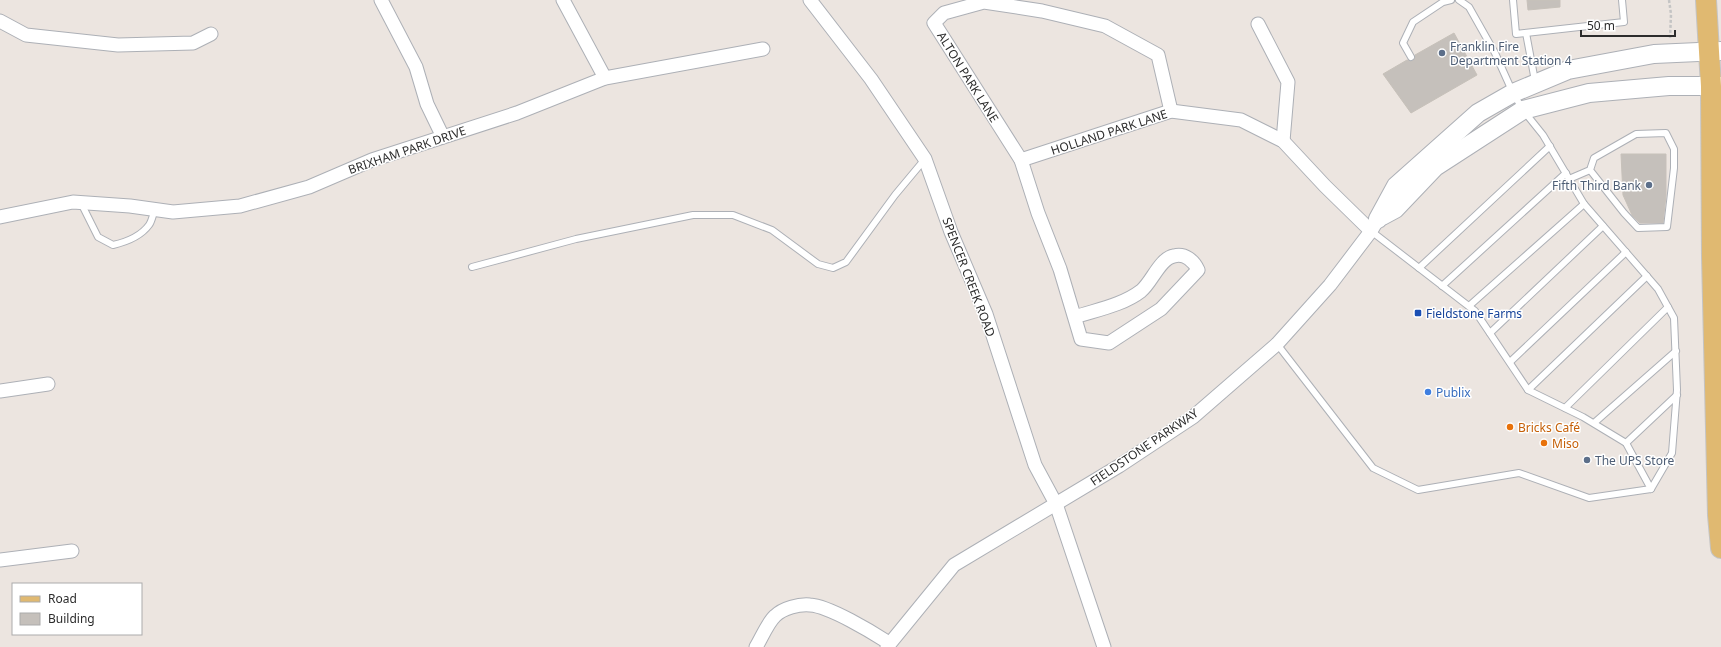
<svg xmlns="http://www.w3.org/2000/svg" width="1721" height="647" viewBox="0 0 1721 647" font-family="'Noto Sans',sans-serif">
	<rect width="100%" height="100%" fill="#ece5e0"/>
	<g fill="#c5c0bb" stroke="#c7c1ba">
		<path d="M1527,0H1560V7L1528,10Z"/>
		<path d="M1454,33L1477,75L1411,113L1383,74L1407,60L1413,61L1415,59V55Z"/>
		<path d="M1621,154H1666V195L1663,223H1640L1632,215L1623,195Z"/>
	</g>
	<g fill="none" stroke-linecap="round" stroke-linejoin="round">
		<defs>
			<g id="lane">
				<path d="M1513,0L1516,34L1624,22L1622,0"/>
				<path d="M1526,33L1535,81"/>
				<path d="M1411,57L1403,43L1413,22L1443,2L1451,0"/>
				<path d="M1569,179L1590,170L1624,213L1638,228L1667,227L1674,168V149L1666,133L1636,134L1594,158L1590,170"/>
				<path d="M81,203L98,237L113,245C126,242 141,236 149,225C152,221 153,214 155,209"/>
				<path d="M1371,231L1475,311L1528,390L1583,417L1626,443L1651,489"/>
				<path d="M472,267L576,239L693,215H733L772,230L818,264L833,268L846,262L895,195L925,159"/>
				<path d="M1419,268L1550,146"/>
				<path d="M1442,286L1566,173"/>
				<path d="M1469,306L1584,204"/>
				<path d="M1490,333L1603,226"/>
				<path d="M1277,344L1373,468L1418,490L1519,473L1589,498L1651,489L1672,453L1677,390L1674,318L1658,289L1584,204L1543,135L1523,110L1513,93L1495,53L1469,7L1459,0"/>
				<path d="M1510,362L1626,252"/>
				<path d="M1528,390L1647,276"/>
				<path d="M1565,408L1668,307"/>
				<path d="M1594,423L1676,351"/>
				<path d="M1626,443L1677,395"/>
			</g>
			<g id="street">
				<path d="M381,0L416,67L427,104L443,137"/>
				<path d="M563,0L605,78"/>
				<path d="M810,0L871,79L925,159L951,232L986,314L1035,465L1056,504L1104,647"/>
				<path d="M0,21L26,35L118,45L193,43L211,34"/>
				<path d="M1258,24L1288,82L1283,141"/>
				<path d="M1021,160L1171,111L1241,120L1283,141L1325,186L1371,231"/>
				<path d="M0,217L73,202L130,206L173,212L240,206L309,187L372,160L517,113L605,78L763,49"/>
				<path d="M1075,317C1096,310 1123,305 1141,291C1152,282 1160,258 1174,256C1185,253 1194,261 1198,270L1161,309L1109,343L1081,339L1060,269L1038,213L1021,160L934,23L944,13L984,2L1042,11L1105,26L1158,55L1171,111"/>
				<path d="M0,391L48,384"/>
				<path d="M0,560L72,551"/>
				<path d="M756,647C761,639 768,622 775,616C783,608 799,604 810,605C829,606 872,632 889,643"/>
				<path d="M887,647L954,565L1119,466L1193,417L1277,344L1330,285L1371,231L1378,219"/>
			</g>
			<g id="secondary">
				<path d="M1382,216L1395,209L1435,167L1523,110L1589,93L1669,86H1721"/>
				<path d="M1378,219L1396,186L1478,113L1513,93L1568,70L1654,54L1721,51"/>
			</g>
			<path id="primary" d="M1706,0L1711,86L1712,257L1718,515L1721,548"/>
		</defs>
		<use href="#lane" stroke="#adb0b6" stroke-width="8"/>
		<use href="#street" stroke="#adb0b6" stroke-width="15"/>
		<use href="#secondary" stroke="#adb0b6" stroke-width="20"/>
		<use href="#primary" stroke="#c4c4c4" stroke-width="22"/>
		<path stroke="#c4c4c4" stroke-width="2.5" stroke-dasharray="3 2" stroke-linecap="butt" d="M1669,0L1671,14L1670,39"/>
		<use href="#lane" stroke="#fff" stroke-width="6"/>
		<use href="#street" stroke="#fff" stroke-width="13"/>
		<use href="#secondary" stroke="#fff" stroke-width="18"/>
		<use href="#primary" stroke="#e0b971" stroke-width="20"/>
	</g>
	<g fill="#5c6f8a" stroke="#fff" stroke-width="1.5">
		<circle cx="1442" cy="53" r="4"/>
		<circle cx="1649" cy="185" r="4"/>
		<circle cx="1587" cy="460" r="4"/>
	</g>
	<rect fill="#1a4fb4" stroke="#fff" stroke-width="1.5" x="1414" y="309" width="8" height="8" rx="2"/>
	<circle fill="#3f7fe0" stroke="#fff" stroke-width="1.5" cx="1428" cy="392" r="4"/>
	<g fill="#e8710a" stroke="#fff" stroke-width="1.5">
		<circle cx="1510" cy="427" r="4"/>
		<circle cx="1544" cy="443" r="4"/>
	</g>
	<g text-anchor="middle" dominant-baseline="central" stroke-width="3" stroke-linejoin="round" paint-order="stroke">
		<g font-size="12" fill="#4e5e75" stroke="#fff" text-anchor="start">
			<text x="1450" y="46">Franklin Fire<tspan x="1450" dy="14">Department Station 4</tspan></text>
			<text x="1641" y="185" text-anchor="end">Fifth Third Bank</text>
			<text x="1595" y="460">The UPS Store</text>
		</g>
		<g font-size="12" fill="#2c2c2c" stroke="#fff">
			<text transform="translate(968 77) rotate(58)">ALTON PARK LANE</text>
			<text transform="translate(1109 132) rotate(-18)">HOLLAND PARK LANE</text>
			<text transform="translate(407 150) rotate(-19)">BRIXHAM PARK DRIVE</text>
			<text transform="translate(969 277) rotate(69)">SPENCER CREEK ROAD</text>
			<text transform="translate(1144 447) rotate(-34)">FIELDSTONE PARKWAY</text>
		</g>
		<g font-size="12" fill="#164399" stroke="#fff" text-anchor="start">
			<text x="1426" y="313">Fieldstone Farms</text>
		</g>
		<g font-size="12" fill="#366cbe" stroke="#fff" text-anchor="start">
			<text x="1436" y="392">Publix</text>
		</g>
		<g font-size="12" fill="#c56008" stroke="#fff" text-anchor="start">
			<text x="1518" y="427">Bricks Café</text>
			<text x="1552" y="443">Miso</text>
		</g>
	</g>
	<rect x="12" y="583" width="130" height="52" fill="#ffffff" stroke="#ababab"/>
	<rect x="20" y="596" width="20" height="6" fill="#e0b971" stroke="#ababab"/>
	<text x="48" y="603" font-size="12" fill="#2c2c2c">Road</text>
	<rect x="20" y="613" width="20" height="12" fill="#c5c0bb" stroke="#ababab"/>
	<text x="48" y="623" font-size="12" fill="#2c2c2c">Building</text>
	<path d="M1581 30v6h94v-6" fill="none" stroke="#2c2c2c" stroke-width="2"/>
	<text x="1587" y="30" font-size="12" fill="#2c2c2c" stroke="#ffffff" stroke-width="3" paint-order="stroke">50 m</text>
</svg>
